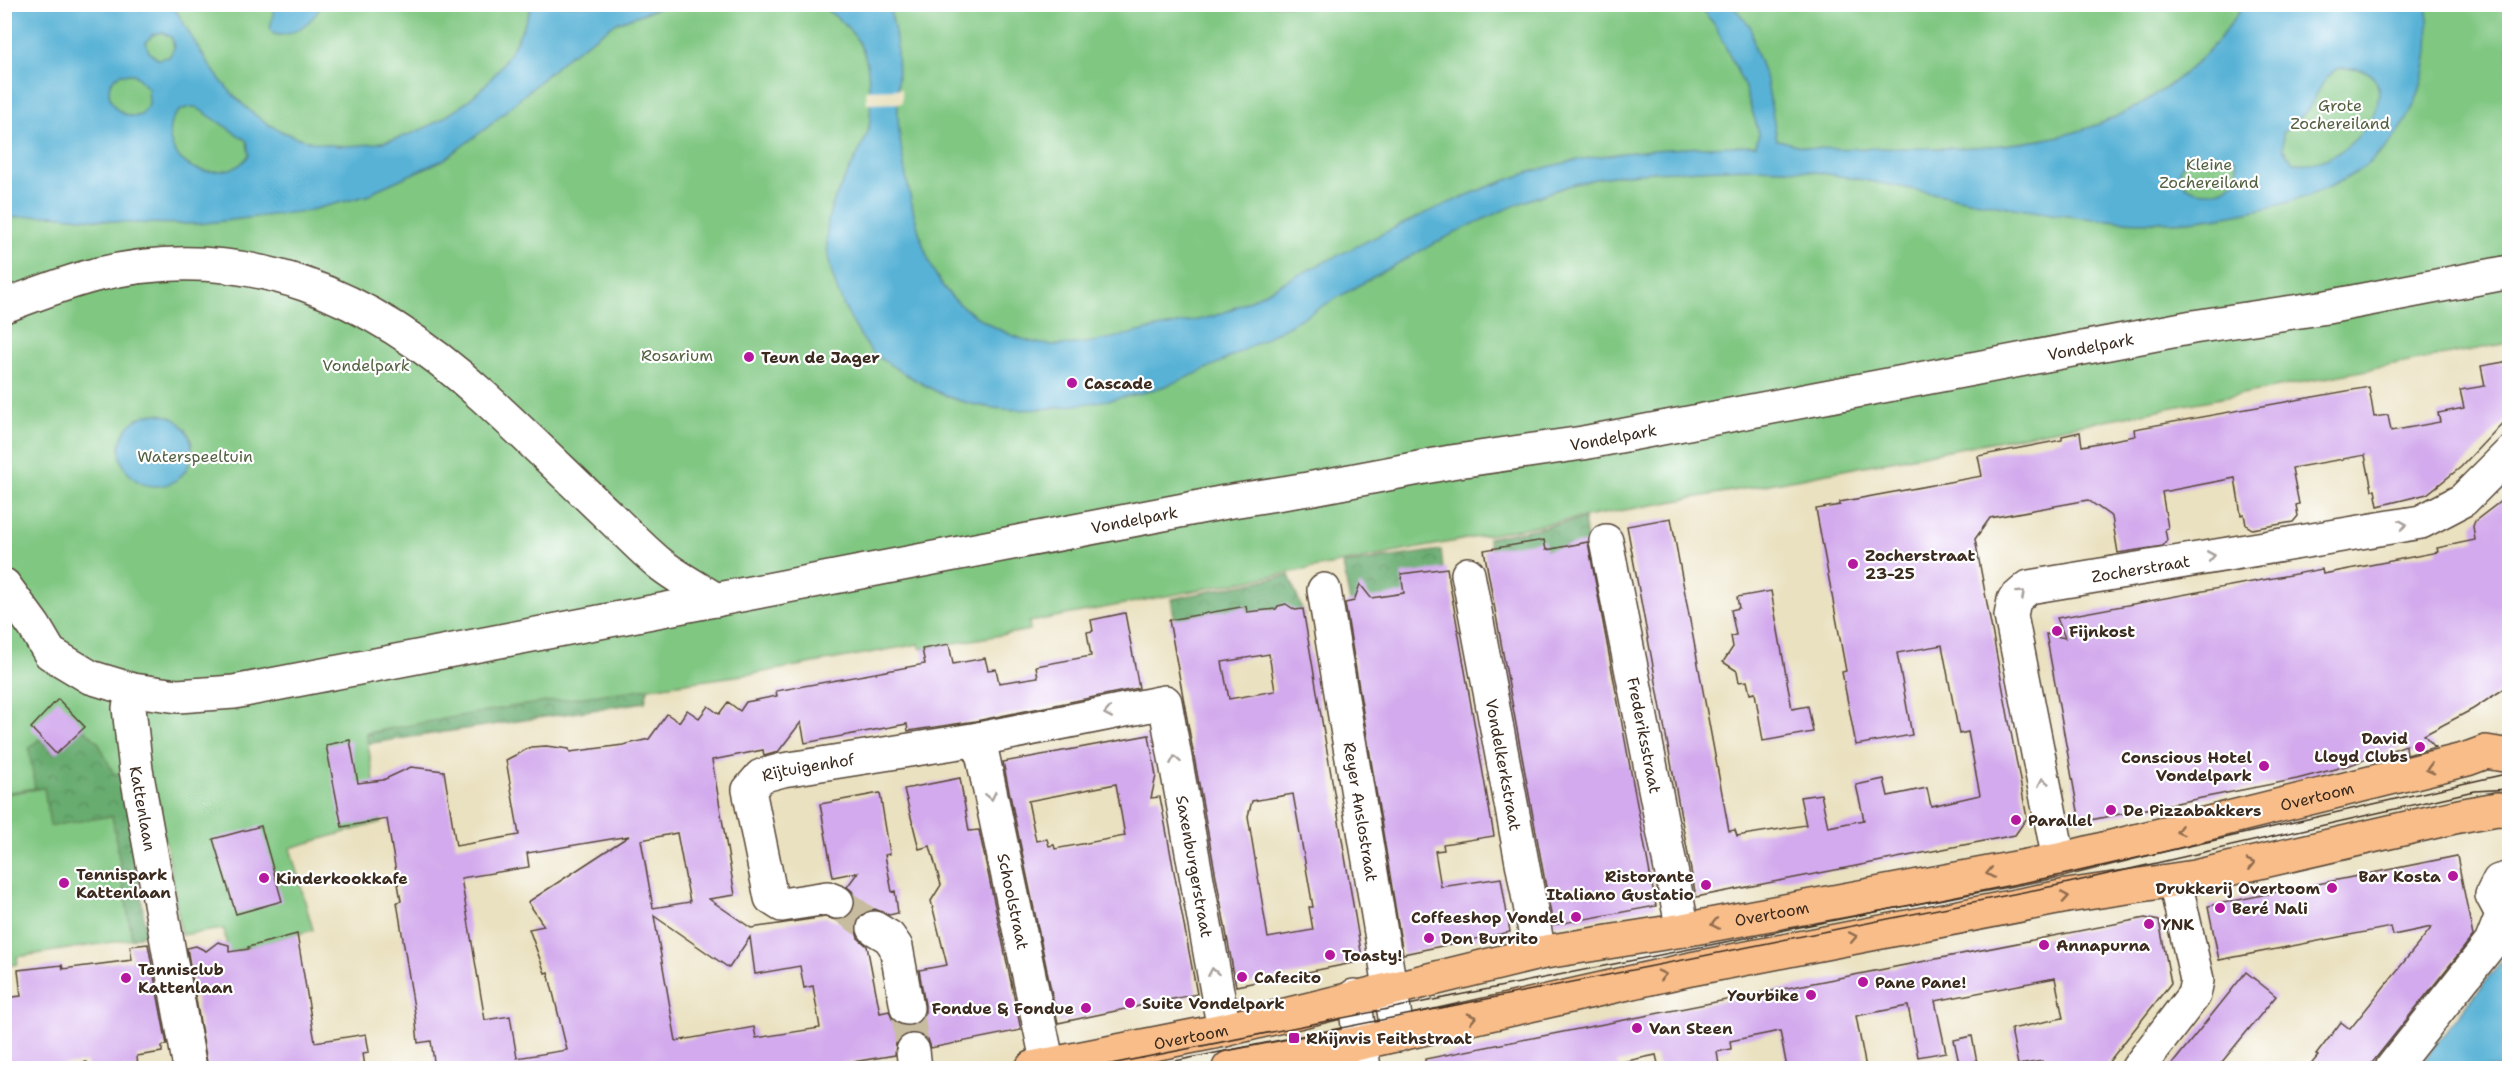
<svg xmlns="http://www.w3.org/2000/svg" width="2514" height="1073" viewBox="0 0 2514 1073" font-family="'Shantell Sans',sans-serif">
	<defs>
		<pattern id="forest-crowns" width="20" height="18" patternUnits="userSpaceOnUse" patternTransform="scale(1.5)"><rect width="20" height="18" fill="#68ac70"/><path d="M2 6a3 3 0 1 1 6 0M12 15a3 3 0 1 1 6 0" fill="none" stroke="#578c5b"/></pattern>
	</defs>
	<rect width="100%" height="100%" fill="#fff"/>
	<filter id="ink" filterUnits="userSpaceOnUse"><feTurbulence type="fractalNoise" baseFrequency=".0167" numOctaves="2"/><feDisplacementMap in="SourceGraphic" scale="12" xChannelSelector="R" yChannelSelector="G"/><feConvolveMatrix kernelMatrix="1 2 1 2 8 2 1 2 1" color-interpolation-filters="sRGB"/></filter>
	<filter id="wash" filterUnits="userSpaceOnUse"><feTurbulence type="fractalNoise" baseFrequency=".008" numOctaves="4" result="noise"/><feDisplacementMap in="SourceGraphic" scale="24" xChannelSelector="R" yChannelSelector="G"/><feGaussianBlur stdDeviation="1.35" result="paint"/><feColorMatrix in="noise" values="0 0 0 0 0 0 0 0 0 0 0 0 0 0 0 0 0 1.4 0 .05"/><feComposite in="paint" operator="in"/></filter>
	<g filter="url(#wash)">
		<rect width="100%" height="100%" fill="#eae1c0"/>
		<g fill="url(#forest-crowns)" stroke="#526b47" stroke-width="1.5">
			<path d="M1584,519L1588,547L1492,554L1488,538Z"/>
			<path d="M1441,550L1444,578L1410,598L1351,608L1343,564Z"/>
			<path d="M1289,575L1304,615L1176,626L1171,599Z"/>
			<path d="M649,684L645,702L264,759L425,720Z"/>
			<path d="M98,705L127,789L146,933L132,939L112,817L50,826L44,788L5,794V732Z"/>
		</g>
		<g fill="#80c782" stroke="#5e7850" stroke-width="1.5">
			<path d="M5,5H2509V343L1749,488L1540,525L1029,622L1030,630L921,649L919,644L758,673L510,707L366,733L381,822L290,848L313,930L228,953L224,929L181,935L168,852L144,769L114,774L98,742L83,728L54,754L39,739L29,749L35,788L5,793Z"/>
			<path d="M44,788L50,826L112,816L132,939L17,957L18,964L5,966V794Z"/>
		</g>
		<g fill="#59b2d6" stroke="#4a6e7a" stroke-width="1.5" fill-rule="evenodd">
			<path d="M5,4L173,5C198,49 224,96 268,124C340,168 432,141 487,83C508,61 522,32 532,5H667L616,23L568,56L488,127L443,160L376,190L370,195L307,211L198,224L129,223L53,215L5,218ZM162,32L172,38L174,48L169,57L158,59L149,52L146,43L152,35ZM121,74H134L148,88L149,105L141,115C116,123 95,87 121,74ZM196,107L247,141L249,155C241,167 231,170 217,171C163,176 154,105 196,107Z"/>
			<path d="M275,5L321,4V6C313,21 292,39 274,34L270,29Z"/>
			<path d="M818,5H888C903,44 895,90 899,131C904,172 918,249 940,282C959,312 1008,338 1042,344C1079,349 1121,335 1157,328C1176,324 1196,321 1214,316C1241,307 1272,288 1298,275C1375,238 1454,195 1537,170C1608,149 1682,148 1756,145L1759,133L1744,85L1714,24L1698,5H1732L1751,27L1755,50L1767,82L1777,140C1788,142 1801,147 1812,148C1841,149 1870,148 1899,148C1947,149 1998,148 2045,139C2125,125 2202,74 2243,5H2426C2434,49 2423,101 2395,137C2364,177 2314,197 2266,208C2235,215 2202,221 2170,222C2047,224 1928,188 1808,171C1766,166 1721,169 1679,171C1639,172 1600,175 1562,188C1467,219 1380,274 1293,323C1252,346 1212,369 1168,385C1134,397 1098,402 1062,407C1021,412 985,411 946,396C932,390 883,362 872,352C870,350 861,337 860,335C838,301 819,253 830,212C838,185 857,161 867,134C871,122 871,105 869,92C869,82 869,69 866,60C860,35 838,16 818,5ZM2340,68C2348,68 2357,67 2364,70C2408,92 2344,175 2293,162L2283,149V133C2291,126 2301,118 2308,109C2319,94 2322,76 2340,68ZM2214,154L2228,156L2236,160C2250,200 2171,202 2181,168C2185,155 2202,155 2214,154Z"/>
			<circle cx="156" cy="450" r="36"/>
			<path d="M2509,952V1068H2417Z"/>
		</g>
		<path fill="#eae1c0" d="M902,89V103L867,104L866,90Z"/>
		<g id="blocks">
			<g fill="#d3aaed" fill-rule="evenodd">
				<path d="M2510,361V415L2461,467L2427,494L2378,506L2375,490H2372L2365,455L2292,468L2299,504L2296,505L2298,516L2293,522L2252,529L2246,525L2244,514L2241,515L2235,478L2162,492L2168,528L2165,529L2167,540L2163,546L2118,553L2112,517L2088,500L1990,518L1975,539L2027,818L2015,835L1696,897L1627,526L1671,518L1729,831L1735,830L1737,836L1806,825L1800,797L1821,794L1828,827L1864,820L1856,785L1884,779L1888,796L1927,788L1931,806L1980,795L1968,732L1959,734L1942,645L1897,653L1912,735L1856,745L1842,672L1846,671L1816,509L1840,505V502L1982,476L1978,456L2062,440V436L2080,432L2082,446L2135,436L2134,429L2369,387L2374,417L2388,415L2391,431L2440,422L2438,413L2464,408L2460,390L2485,386L2481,366Z"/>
				<path d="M2510,494V685L2473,709L2424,735L2435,747L2407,755L2406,745L2350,765L2297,779L2080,822L2046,634L2065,638L2057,618L2322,569L2323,574L2438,552L2437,548L2475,540L2473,526L2475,521Z"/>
				<path d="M1544,540L1546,550L1588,542L1656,906L1553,925L1484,550Z"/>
				<path d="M1447,568L1494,836L1443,844L1444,850L1435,851L1441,887L1501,878L1510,932L1403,954L1345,603L1354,601L1360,584L1371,598L1404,593L1401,574Z"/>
				<path d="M1771,591L1792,709L1808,706L1813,732L1763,741L1755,693L1750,694L1747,681L1739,682L1737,671L1723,662L1733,647L1731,636L1736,635L1731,610L1739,608L1737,597Z"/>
				<path d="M1286,604L1295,610L1303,609L1362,957L1358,962L1236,986L1169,620L1246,606L1247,612L1276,609L1278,606ZM1269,654L1275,691L1229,699L1222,662ZM1293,794L1313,907H1309L1313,930L1268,938L1248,816L1252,801Z"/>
				<path d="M1125,613L1139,688L976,721L908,731L907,724L805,743L801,722L778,752L764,756L763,750L712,760L735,895L709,899L751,928L825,917L839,921L849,916L855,908L856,900L852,891L847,887L858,872L833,877L820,804L880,793L890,854L885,855L892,892L895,891L898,913L889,915L875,909L865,911L858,919L855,928L858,938L867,946L880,1013L889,1011L893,1021L901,1026H910L919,1023L925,1014V1005L919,970L947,965L931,901L941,885L939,878L930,846L919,849L904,789L960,778L969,831L979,830L1021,1030L931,1048L928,1039L921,1034L910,1033L902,1036L896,1043L895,1055L816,1068H435L431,1041L418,1043L415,1014L397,902L401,901L387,819L342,827L326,745L350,740L358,783L383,780L411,767L444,771L456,846L519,835L506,760L531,747L546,746L569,749L570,752L623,745L649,739L667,714L679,722L687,710L699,718L708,706L719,714L728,702L740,711L746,702L777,696L776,691L925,664L922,649L949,644L953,664L985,658L988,670L996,669L999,683L1038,677L1036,666L1091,656L1087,632L1093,631L1091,620ZM677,833L690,902L653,908L641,840ZM629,836L528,902L544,926L529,929L545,973L548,972L567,1050L517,1058L510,1016L485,1020L461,878L529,867L527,853ZM654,916L729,968L750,937L755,974L800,966L804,988L813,986L820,1028L756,1038L754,1027L676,1041Z"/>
				<path d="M58,699L85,727L56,754L31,728Z"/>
				<path d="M1149,735L1156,776L1151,798L1160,797L1197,994L1058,1023L1003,762ZM1116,784L1125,836L1055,849L1054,845L1049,846L1047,839L1036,841L1028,801Z"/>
				<path d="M261,826L282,901L236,914L213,839Z"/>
				<path d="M2457,856L2473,936L2368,1068H2308L2318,1056L2316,1055L2341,1022L2350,1029L2432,927L2393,935L2391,927L2219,960L2208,906Z"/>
				<path d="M2145,918L2159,921L2171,983L2104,1068H2043L2042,1061L2018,1065L2011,1029L2063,1018L2055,978L1935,1001L1946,1052L1918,1057L1908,1006L1856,1016L1866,1068H1787L1780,1031L1730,1041L1731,1049L1717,1052L1719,1065L1703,1068H1698L1697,1062L1659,1068L1656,1055L1617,1063L1619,1068H1426L1425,1059Z"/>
				<path d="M297,934L315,1042L366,1034L369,1052L363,1053L365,1068H208L187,948L196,946L206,951L218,942L229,945V952L249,949L248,947Z"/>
				<path d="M148,944L167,1045L162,1046V1052L137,1056L138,1068H88L87,1062L35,1068H4V998L21,996L18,970L62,965L63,969L132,960L130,946Z"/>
				<path d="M2246,972L2276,996L2217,1068H2169Z"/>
				<path d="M1972,1036L1978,1068H1960L1954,1040Z"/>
			</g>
		</g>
	</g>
	<g filter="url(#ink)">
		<use href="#blocks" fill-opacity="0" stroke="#554536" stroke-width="1.5"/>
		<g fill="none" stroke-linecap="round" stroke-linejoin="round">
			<g stroke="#c7bca0" stroke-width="33" stroke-dasharray="33 16" stroke-linecap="butt">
				<path d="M837,902L874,928"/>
				<path d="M907,1008L913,1051"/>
			</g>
			<defs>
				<g id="minor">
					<path d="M4,306C34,295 64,283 95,275C246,238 373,296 484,397C527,436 568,477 609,516C626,532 642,549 659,563C676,577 698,588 716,600"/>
					<path id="s1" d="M1606,541L1683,930"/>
					<path id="s2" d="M1468,574L1539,953"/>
					<path id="s3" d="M4,585L34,626L50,653L90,677L133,690L178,696L234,692L1226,502L1308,489L1451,462L1583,443L2193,327L2327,307L2510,272"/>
					<path id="s4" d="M1324,590L1398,1035"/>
					<path id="s5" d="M133,690L129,708L136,770L190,1068"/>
					<path id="s6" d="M979,739L1048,1065"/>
					<path id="s7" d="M2059,860L2011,616L2014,600L2029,587L2421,522L2463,500L2510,453"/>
					<path d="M2510,878L2499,881L2492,895L2499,908L2510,910"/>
					<path id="s8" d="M837,902L827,898L782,905L771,898L749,790L761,776L783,770L979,739L1165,702L1224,1030"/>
					<path d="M874,928L889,937L896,947L907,1008"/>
					<path d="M1354,996L1364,1068"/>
					<path d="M913,1051L915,1068"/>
					<path d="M2138,1068L2194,995L2197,980L2175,881"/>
					<path d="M2392,1068L2491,943L2504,910"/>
				</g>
				<g id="major">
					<path id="s9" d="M1032,1068L1224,1030L1539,953L1683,930L2059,860L2467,759L2486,752L2510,756"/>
					<path d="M1229,1068L1360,1043L1691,969L2067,896L2194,877L2459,816L2497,809L2510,810"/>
				</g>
			</defs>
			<use href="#minor" stroke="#554536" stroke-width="36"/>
			<use href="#major" stroke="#554536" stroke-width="36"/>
			<use href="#minor" stroke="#fff" stroke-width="33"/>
			<use href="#major" stroke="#f8bd89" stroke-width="33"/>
			<g stroke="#3b2a1e" stroke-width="1.5">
				<path d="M1091,1068L2062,875L2510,773"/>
				<path d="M1140,1068L2064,884L2474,791L2510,789"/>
			</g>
		</g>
		<defs><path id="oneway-chevron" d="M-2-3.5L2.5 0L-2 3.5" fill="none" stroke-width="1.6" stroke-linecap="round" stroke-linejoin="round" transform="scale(1.5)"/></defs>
		<g stroke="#a79f9a">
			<use href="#oneway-chevron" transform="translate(2403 525) rotate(-9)"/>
			<use href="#oneway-chevron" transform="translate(2211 556) rotate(-10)"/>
			<use href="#oneway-chevron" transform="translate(2021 594) rotate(-42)"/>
			<use href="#oneway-chevron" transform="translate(1108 713) rotate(169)"/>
			<use href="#oneway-chevron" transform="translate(1175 760) rotate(-100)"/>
			<use href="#oneway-chevron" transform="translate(2043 782) rotate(-101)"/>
			<use href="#oneway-chevron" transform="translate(991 796) rotate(78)"/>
			<use href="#oneway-chevron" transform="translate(1213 972) rotate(-100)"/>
		</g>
		<g stroke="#906c4e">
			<use href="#oneway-chevron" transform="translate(2430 769) rotate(166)"/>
			<use href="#oneway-chevron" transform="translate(2180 831) rotate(166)"/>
			<use href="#oneway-chevron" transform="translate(2251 864) rotate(-13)"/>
			<use href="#oneway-chevron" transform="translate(1990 873) rotate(169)"/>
			<use href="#oneway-chevron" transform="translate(2065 897) rotate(-9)"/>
			<use href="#oneway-chevron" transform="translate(1715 924) rotate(169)"/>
			<use href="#oneway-chevron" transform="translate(1853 937) rotate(-11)"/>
			<use href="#oneway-chevron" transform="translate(1662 975) rotate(-13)"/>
			<use href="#oneway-chevron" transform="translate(1472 1018) rotate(-13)"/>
		</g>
	</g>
	<g fill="#b5179e" stroke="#fff" stroke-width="2">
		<circle cx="749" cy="357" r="6"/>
		<circle cx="1072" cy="383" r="6"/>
		<circle cx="1853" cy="564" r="6"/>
		<circle cx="2057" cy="631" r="6"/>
		<circle cx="2420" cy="747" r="6"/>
		<circle cx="2264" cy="766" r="6"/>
		<circle cx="2111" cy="810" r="6"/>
		<circle cx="2016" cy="820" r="6"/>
		<circle cx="2453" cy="876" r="6"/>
		<circle cx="264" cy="878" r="6"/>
		<circle cx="64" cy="883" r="6"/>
		<circle cx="1706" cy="885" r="6"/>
		<circle cx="2332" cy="888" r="6"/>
		<circle cx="2220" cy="908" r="6"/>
		<circle cx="1576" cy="917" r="6"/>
		<circle cx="2149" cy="924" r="6"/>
		<circle cx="1429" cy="938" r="6"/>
		<circle cx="2044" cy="945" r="6"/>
		<circle cx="1330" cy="955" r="6"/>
		<circle cx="1242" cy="977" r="6"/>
		<circle cx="126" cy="978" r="6"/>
		<circle cx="1863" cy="982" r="6"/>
		<circle cx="1811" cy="995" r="6"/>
		<circle cx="1130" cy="1003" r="6"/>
		<circle cx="1086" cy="1008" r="6"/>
		<circle cx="1637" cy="1028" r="6"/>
		<rect x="1288" y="1032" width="12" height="12" rx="3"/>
	</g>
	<g text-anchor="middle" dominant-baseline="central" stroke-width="4.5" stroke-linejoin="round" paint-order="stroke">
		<g font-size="16" fill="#536141" stroke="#fff">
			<text x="2340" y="105">Grote<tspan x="2340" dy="18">Zochereiland</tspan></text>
			<text x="2209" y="164">Kleine<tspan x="2209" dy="18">Zochereiland</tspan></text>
			<text x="677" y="355">Rosarium</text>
			<text x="366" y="365">Vondelpark</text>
			<text x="195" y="456">Waterspeeltuin</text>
		</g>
		<g font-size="16" fill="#3b2a1e" stroke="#fff">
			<text stroke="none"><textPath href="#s3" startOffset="2164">Vondelpark</textPath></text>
			<text stroke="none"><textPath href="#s3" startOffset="1678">Vondelpark</textPath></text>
			<text stroke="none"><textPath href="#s3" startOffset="1192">Vondelpark</textPath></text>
			<text stroke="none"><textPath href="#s7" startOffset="398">Zocherstraat</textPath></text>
			<text stroke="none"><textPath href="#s1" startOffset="198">Frederiksstraat</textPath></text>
			<text stroke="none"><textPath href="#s2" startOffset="194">Vondelkerkstraat</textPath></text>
			<text stroke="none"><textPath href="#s8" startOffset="246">Rijtuigenhof</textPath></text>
			<text stroke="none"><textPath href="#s9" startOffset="1314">Overtoom</textPath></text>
			<text stroke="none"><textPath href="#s5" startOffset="120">Kattenlaan</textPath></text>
			<text stroke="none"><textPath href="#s4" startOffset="225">Reyer Anslostraat</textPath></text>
			<text stroke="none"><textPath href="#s8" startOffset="776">Saxenburgerstraat</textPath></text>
			<text stroke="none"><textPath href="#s6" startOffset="166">Schoolstraat</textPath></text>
			<text stroke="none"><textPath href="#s9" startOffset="756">Overtoom</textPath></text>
			<text stroke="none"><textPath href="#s9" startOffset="162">Overtoom</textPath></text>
		</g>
		<g font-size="16" font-weight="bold" fill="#3b2a1e" stroke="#fff" text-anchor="start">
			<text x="761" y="357">Teun de Jager</text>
			<text x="1084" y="383">Cascade</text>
			<text x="1865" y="555">Zocherstraat<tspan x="1865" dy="18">23-25</tspan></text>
			<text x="2069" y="631">Fijnkost</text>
			<text x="2408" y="738" text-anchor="end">David<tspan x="2408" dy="18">Lloyd Clubs</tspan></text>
			<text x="2252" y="757" text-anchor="end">Conscious Hotel<tspan x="2252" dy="18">Vondelpark</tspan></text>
			<text x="2123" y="810">De Pizzabakkers</text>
			<text x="2028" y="820">Parallel</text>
			<text x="76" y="874">Tennispark<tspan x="76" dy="18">Kattenlaan</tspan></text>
			<text x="1694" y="876" text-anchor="end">Ristorante<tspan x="1694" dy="18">Italiano Gustatio</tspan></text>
			<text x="2441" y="876" text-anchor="end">Bar Kosta</text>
			<text x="276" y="878">Kinderkookkafe</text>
			<text x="2320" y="888" text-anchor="end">Drukkerij Overtoom</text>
			<text x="2232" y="908">Beré Nali</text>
			<text x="1564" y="917" text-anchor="end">Coffeeshop Vondel</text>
			<text x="2161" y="924">YNK</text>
			<text x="1441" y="938">Don Burrito</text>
			<text x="2056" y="945">Annapurna</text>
			<text x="1342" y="955">Toasty!</text>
			<text x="138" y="969">Tennisclub<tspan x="138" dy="18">Kattenlaan</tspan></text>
			<text x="1254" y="977">Cafecito</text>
			<text x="1875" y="982">Pane Pane!</text>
			<text x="1799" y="995" text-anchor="end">Yourbike</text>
			<text x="1142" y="1003">Suite Vondelpark</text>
			<text x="1074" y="1008" text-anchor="end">Fondue &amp; Fondue</text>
			<text x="1649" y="1028">Van Steen</text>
			<text x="1306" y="1038">Rhijnvis Feithstraat</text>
		</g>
	</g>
	<rect width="2514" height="1073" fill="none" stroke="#fff" stroke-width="24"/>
</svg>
